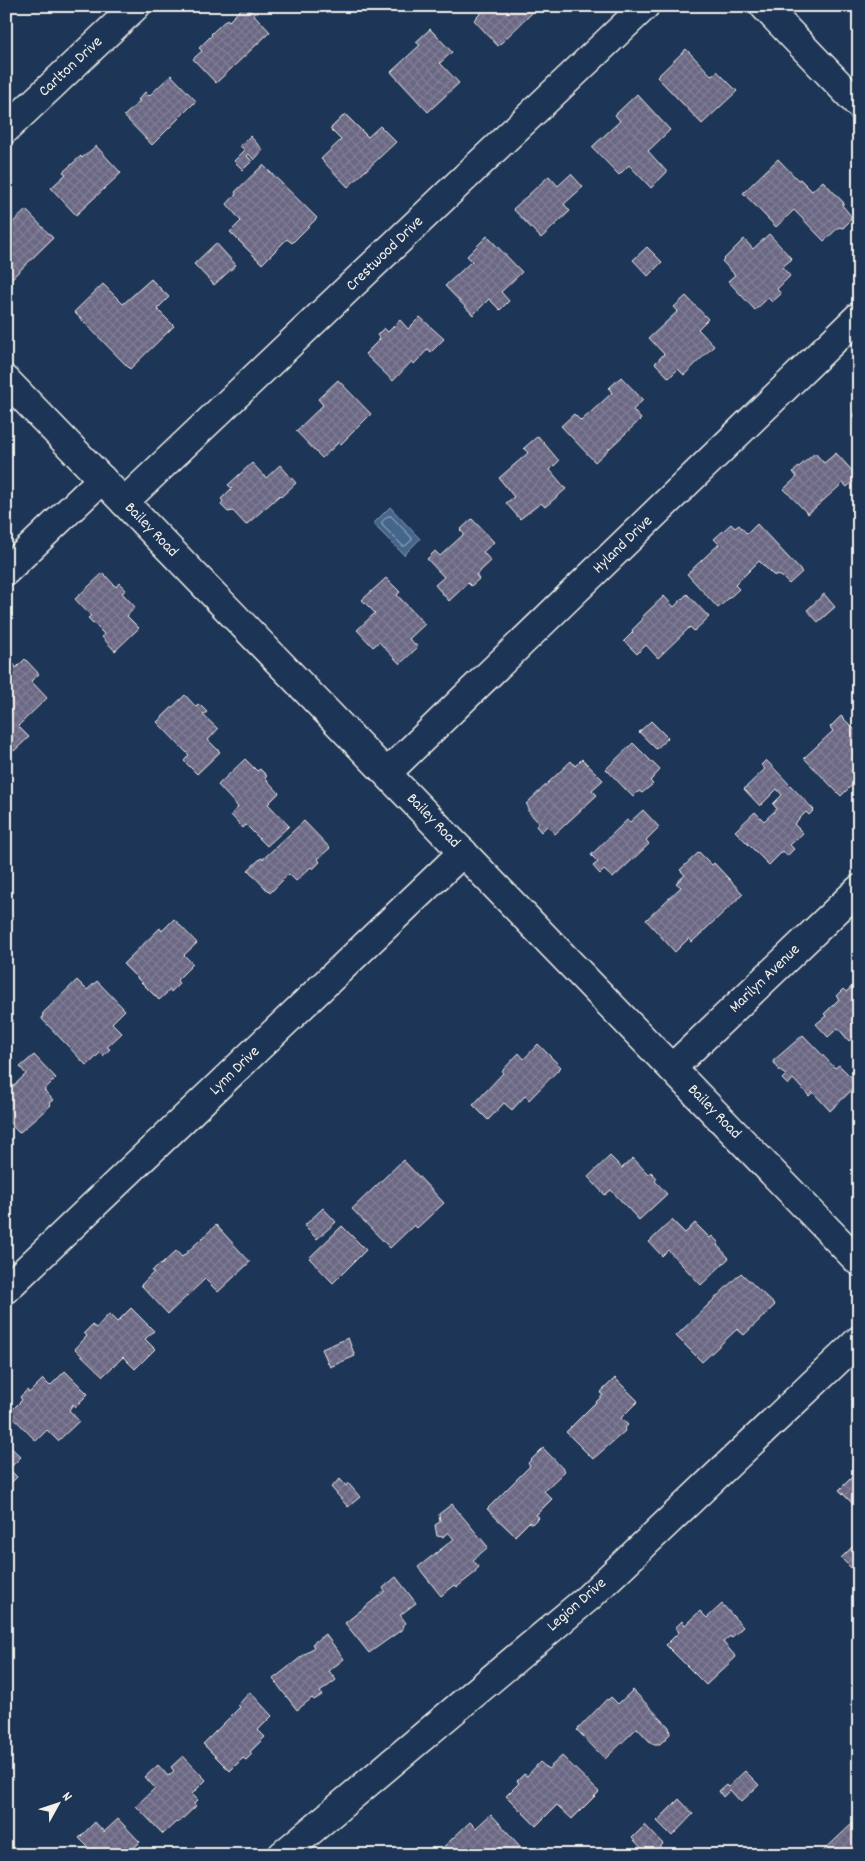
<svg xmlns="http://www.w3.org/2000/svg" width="865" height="1861" viewBox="0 0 865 1861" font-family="Dekko,sans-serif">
	<defs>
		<pattern id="building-cross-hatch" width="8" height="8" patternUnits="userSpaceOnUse" patternTransform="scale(1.25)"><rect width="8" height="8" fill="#6b6784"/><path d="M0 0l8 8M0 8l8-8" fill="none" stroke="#817d95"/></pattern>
	</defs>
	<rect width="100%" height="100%" fill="#1d3557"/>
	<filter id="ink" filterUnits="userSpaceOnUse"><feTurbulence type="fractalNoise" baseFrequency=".02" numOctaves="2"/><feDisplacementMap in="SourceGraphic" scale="10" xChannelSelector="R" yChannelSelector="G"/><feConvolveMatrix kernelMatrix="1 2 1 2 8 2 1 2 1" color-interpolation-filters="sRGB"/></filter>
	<g filter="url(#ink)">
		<path fill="#45668b" stroke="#8b9eb0" d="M390,507L420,539L404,555L373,524Z"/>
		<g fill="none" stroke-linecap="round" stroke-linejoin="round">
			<path stroke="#aeb9c3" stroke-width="1" d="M388,516H391L412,538V540L405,546H403L382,525V522Z"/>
		</g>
		<g fill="url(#building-cross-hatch)" stroke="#f4f1e8">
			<path d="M244,6H246L270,32L216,83L193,59L202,51L199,48L212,35L211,34L227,19L229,21Z"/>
			<path d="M488,6H528L533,12L498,46L474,20Z"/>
			<path d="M430,29L452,52L440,63L459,83L428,112L391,72L420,45L416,42Z"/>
			<path d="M686,49L712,76L717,71L737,91L702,124L657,77Z"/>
			<path d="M171,75L196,101L152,145L124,116L140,101L138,100L145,92L149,96Z"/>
			<path d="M637,94L670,130L648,151L667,172L651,188L629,165L619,175L592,147L620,121L615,115Z"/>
			<path d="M345,114L368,137L380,126L396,142L348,187L321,159L341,140L330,129Z"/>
			<path d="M250,136L263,150L254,160L249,154L247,156L252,161L243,170L234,161L245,150L240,146Z"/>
			<path d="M96,146L121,173L76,215L51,188L66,174L63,172L81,156L82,158Z"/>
			<path d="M778,159L798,180L800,179L812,191L823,181L844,203L842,205L851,216L850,221L843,228L839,227L824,241L794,210L776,227L743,193Z"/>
			<path d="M263,165L317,218L292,243L287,239L262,264L230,232L241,221L227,204L236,194L235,192Z"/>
			<path d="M571,174L583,187L564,204L570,211L541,238L513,209L549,176L558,186Z"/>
			<path d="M26,210L53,238L6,284V229Z"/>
			<path d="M769,234L792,259L782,267L790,276L777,289L781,294L772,302L768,298L755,310L728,281L735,275L722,261L744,239L753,249Z"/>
			<path d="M487,236L522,272L501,292L509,301L500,310L489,299L473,315L445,286L472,261L467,256Z"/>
			<path d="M216,243L236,265L214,285L194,264Z"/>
			<path d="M647,247L662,262L648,276L633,260Z"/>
			<path d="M151,279L169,297L157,309L174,326L130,369L74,312L103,284L123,304Z"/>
			<path d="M686,296L708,319L698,329L714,346L684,375L678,369L669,378L655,363L664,354L649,338L678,311L674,307Z"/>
			<path d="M420,317L444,339L431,352L428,349L414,364L412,361L393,381L365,354L380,339L377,335L384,328L388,332L400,320L408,329Z"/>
			<path d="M621,377L643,400L633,410L641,419L595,462L561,426L574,414L581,421L612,393L609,388Z"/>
			<path d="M338,380L371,414L341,444L339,442L322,458L296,431L323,405L318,399Z"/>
			<path d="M859,409V423L852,416Z"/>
			<path d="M538,436L559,461L550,470L566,489L545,507L541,503L520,519L506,503L514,497L499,478L528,453L524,448Z"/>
			<path d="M815,453L824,463L836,453L858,477L847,487L843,483L808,514L784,489L797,477L793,472Z"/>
			<path d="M252,463L266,478L280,465L296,483L281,497L280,495L246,525L233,511L228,512L221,505L223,501L221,499L232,488L228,485Z"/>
			<path d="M472,519L494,542L483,552L491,561L476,575L479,579L471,586L468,583L449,601L435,585L444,577L427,559L435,551L440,556L464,534L460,530Z"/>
			<path d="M731,524L735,528L739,525L747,534L757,524L802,572L789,584L781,576L773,575L759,561L735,585L739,589L718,608L687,574L719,544L714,539Z"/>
			<path d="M103,573L116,587L119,583L126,590L122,593L135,607L127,616L139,628L115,651L102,637L104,634L88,618L91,616L75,599Z"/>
			<path d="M386,578L400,592L397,595L425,624L409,639L418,647L400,664L379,642L373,647L357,630L375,613L362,600Z"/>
			<path d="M687,594L709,617L694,631L690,627L658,658L646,645L637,654L624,641L633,632L632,630L643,619L641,618L664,596L674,607Z"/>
			<path d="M824,594L835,607L818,622L807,610Z"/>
			<path d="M25,659L39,674L31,681L47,698L18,726L29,737L14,751L6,742V671L14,664L16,668Z"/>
			<path d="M185,695L196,707L199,704L207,712L203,715L218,729L208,740L220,752L197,774L184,761L189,755L157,722Z"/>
			<path d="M841,716L859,734V744L854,749L859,753V778L841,796L804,758L833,731L830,727Z"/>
			<path d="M651,721L668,738L656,749L639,732Z"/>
			<path d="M633,743L660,770L650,781L653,784L642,793L639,791L633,797L606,769Z"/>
			<path d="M245,759L257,771L260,769L267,776L265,778L279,793L268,804L289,826L267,846L246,825L243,828L231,815L238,807L218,785Z"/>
			<path d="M582,759L603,780L592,790L597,795L555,834L547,826L541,832L536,826L539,823L528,811V806L526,804L571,761L575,766Z"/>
			<path d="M766,760L814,810L809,815L806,812L794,824L803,833L790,845L794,849L787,856L783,851L769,865L735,831L755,812L764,821L777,809L773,804L782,795L777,789L760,806L744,789L765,769L761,765Z"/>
			<path d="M643,810L659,827L646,840L649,844L613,878L604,870L600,874L593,866L598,862L591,855L627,820L630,822Z"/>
			<path d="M304,821L330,848L318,859L320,862L313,869L311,867L296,881L289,874L270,893L248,870L261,858L263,859Z"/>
			<path d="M699,852L712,865L714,863L743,894L692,942L689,938L675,952L646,920L681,887L676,883L685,875L680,870Z"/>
			<path d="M174,919L197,943L184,955L193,964L177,980L179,984L171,992L170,990L159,1000L123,964L160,928L162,931Z"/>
			<path d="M77,980L87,990L97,981L125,1010L112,1023L122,1033L107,1047L110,1049L103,1056L100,1053L87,1066L42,1019L43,1013Z"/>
			<path d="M858,981L859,1033L849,1041L838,1028L828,1037L816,1024L826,1016L824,1014L839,999L836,996L843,989L846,992Z"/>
			<path d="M803,1035L835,1068L839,1065L858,1084L830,1111L813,1092L809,1096L793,1079L788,1085L782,1079L786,1075L780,1071L773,1061Z"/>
			<path d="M538,1044L561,1067L529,1100L525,1096L512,1110L504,1103L488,1120L473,1105L503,1073L502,1071L519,1053L524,1059Z"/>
			<path d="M34,1055L56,1078L44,1090L53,1100L49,1103L51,1105L19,1133L6,1119V1093L26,1074L20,1067Z"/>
			<path d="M610,1156L622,1168L633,1158L648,1174L651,1172L657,1178L655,1181L667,1194L639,1220L611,1190L605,1195L588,1177Z"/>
			<path d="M403,1160L444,1203L417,1228L414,1225L390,1248L352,1209Z"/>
			<path d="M323,1208L336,1222L317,1239L304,1226Z"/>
			<path d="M672,1220L685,1233L695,1223L710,1238L712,1236L719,1243L717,1245L729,1258L701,1285L668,1250L662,1256L649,1242Z"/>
			<path d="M216,1225L250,1262L218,1292L205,1279L168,1314L141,1285L154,1272L152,1271L159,1264L161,1265L176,1251L182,1257Z"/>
			<path d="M342,1226L366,1250L333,1283L309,1258Z"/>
			<path d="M741,1273L775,1305L744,1335L737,1329L702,1362L676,1336Z"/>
			<path d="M131,1308L154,1331L145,1339L155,1349L135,1369L123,1357L103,1376L75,1349L87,1336L84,1333L92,1325L96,1328L109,1314L117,1322Z"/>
			<path d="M348,1338L355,1356L330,1367L322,1349Z"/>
			<path d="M65,1371L88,1394L75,1407L73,1404L69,1410L79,1421L58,1441L47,1430L36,1441L9,1413L22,1400L20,1397L27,1390L29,1393L43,1379L50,1386Z"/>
			<path d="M615,1378L638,1401L621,1418L628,1425L624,1429L625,1431L593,1459L566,1432L603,1395L600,1393Z"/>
			<path d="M6,1443L21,1457L9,1469L17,1477L6,1488Z"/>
			<path d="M543,1448L565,1471L544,1491L552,1499L536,1515L539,1517L532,1524L529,1522L515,1536L487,1509L530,1466L528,1463Z"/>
			<path d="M859,1458V1510L839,1490L858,1471L852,1465Z"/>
			<path d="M340,1479L346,1486L348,1483L360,1497L348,1507L331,1487Z"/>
			<path d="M452,1504L488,1547L473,1560L479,1567L475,1571L476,1572L457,1587L455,1585L441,1596L418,1567L454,1539L448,1532L443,1537L437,1536L435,1525L440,1522L439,1514Z"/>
			<path d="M859,1540V1576L841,1558Z"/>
			<path d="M396,1577L416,1603L400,1615L406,1623L402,1626L404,1628L369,1653L345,1623L385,1591L383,1588Z"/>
			<path d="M722,1604L743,1627L731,1638L730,1636L723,1642L736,1657L706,1685L666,1645L679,1632L675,1628L682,1621L685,1625L700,1611L707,1618Z"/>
			<path d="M325,1634L344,1659L329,1671L336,1680L320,1692L322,1695L314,1700L312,1698L297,1710L273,1679L314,1647L312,1644Z"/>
			<path d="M633,1690L669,1727L670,1734L660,1744H652L637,1728L605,1759L577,1730L607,1699L608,1700L611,1697L618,1704Z"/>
			<path d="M250,1692L272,1716L258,1730L265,1737L250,1752L252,1754L246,1760L243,1758L230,1771L203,1744L240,1707L238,1705Z"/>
			<path d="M183,1756L206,1780L192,1794L198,1800L194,1804L196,1806L178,1823L176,1822L163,1834L136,1806L155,1788L145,1777L158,1765L168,1776L174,1771L171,1767Z"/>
			<path d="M562,1756L599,1792L572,1819L557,1805L536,1826L506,1796L519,1783L517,1781L524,1774L527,1776L540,1762L548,1769Z"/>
			<path d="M745,1771L759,1785L741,1802L730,1790L723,1797L719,1791L726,1785L728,1787Z"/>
			<path d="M679,1799L693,1814L672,1836L657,1821Z"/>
			<path d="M491,1814L528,1855H507L500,1847L494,1855L436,1854L470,1822L476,1828Z"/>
			<path d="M118,1819L140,1842L127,1855H87L92,1851L79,1838L95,1822L104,1832Z"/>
			<path d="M853,1823L859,1829V1855H819Z"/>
			<path d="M645,1825L663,1844L652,1855H648L632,1838Z"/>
		</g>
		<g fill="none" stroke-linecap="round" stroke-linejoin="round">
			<defs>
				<g id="minor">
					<path d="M764,6L859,105"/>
					<path d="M6,129L136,6"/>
					<path d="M124,502L645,6"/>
					<path d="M6,571L102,479"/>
					<path d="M387,773L859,316"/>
					<path d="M672,1068L859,889"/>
					<path d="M6,1289L463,852"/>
					<path d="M282,1855L589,1597L859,1340"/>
				</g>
				<path id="tertiary" d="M6,380L859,1262"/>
			</defs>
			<use href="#minor" stroke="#f4f1e8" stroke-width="31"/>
			<use href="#tertiary" stroke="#f4f1e8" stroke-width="31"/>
			<use href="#minor" stroke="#1d3557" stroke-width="28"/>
			<use href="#tertiary" stroke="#1d3557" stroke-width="28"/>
		</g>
	</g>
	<g text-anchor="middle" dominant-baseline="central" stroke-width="4" stroke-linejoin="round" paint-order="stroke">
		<g font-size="16" fill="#f4f1e8" stroke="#1d3557">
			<text transform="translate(71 67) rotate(-43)">Carlton Drive</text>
			<text transform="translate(385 254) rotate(-44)">Crestwood Drive</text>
			<text transform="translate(151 530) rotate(46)">Bailey Road</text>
			<text transform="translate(623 545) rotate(-44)">Hyland Drive</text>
			<text transform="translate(433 821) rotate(46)">Bailey Road</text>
			<text transform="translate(765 979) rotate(-44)">Marilyn Avenue</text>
			<text transform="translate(235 1071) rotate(-44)">Lynn Drive</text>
			<text transform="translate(714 1112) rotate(46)">Bailey Road</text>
			<text transform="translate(577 1605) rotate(-41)">Legion Drive</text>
		</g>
	</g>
	<rect width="865" height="1861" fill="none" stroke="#1d3557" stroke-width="25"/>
	<rect x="12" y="12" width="840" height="1836" fill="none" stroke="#f4f1e8" stroke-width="2" filter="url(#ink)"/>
	<g transform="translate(58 1804) rotate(50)" stroke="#1d3557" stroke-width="4" paint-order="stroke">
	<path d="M0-4L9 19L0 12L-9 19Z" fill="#f4f1e8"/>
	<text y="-8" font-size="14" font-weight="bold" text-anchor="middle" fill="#f4f1e8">N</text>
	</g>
</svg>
